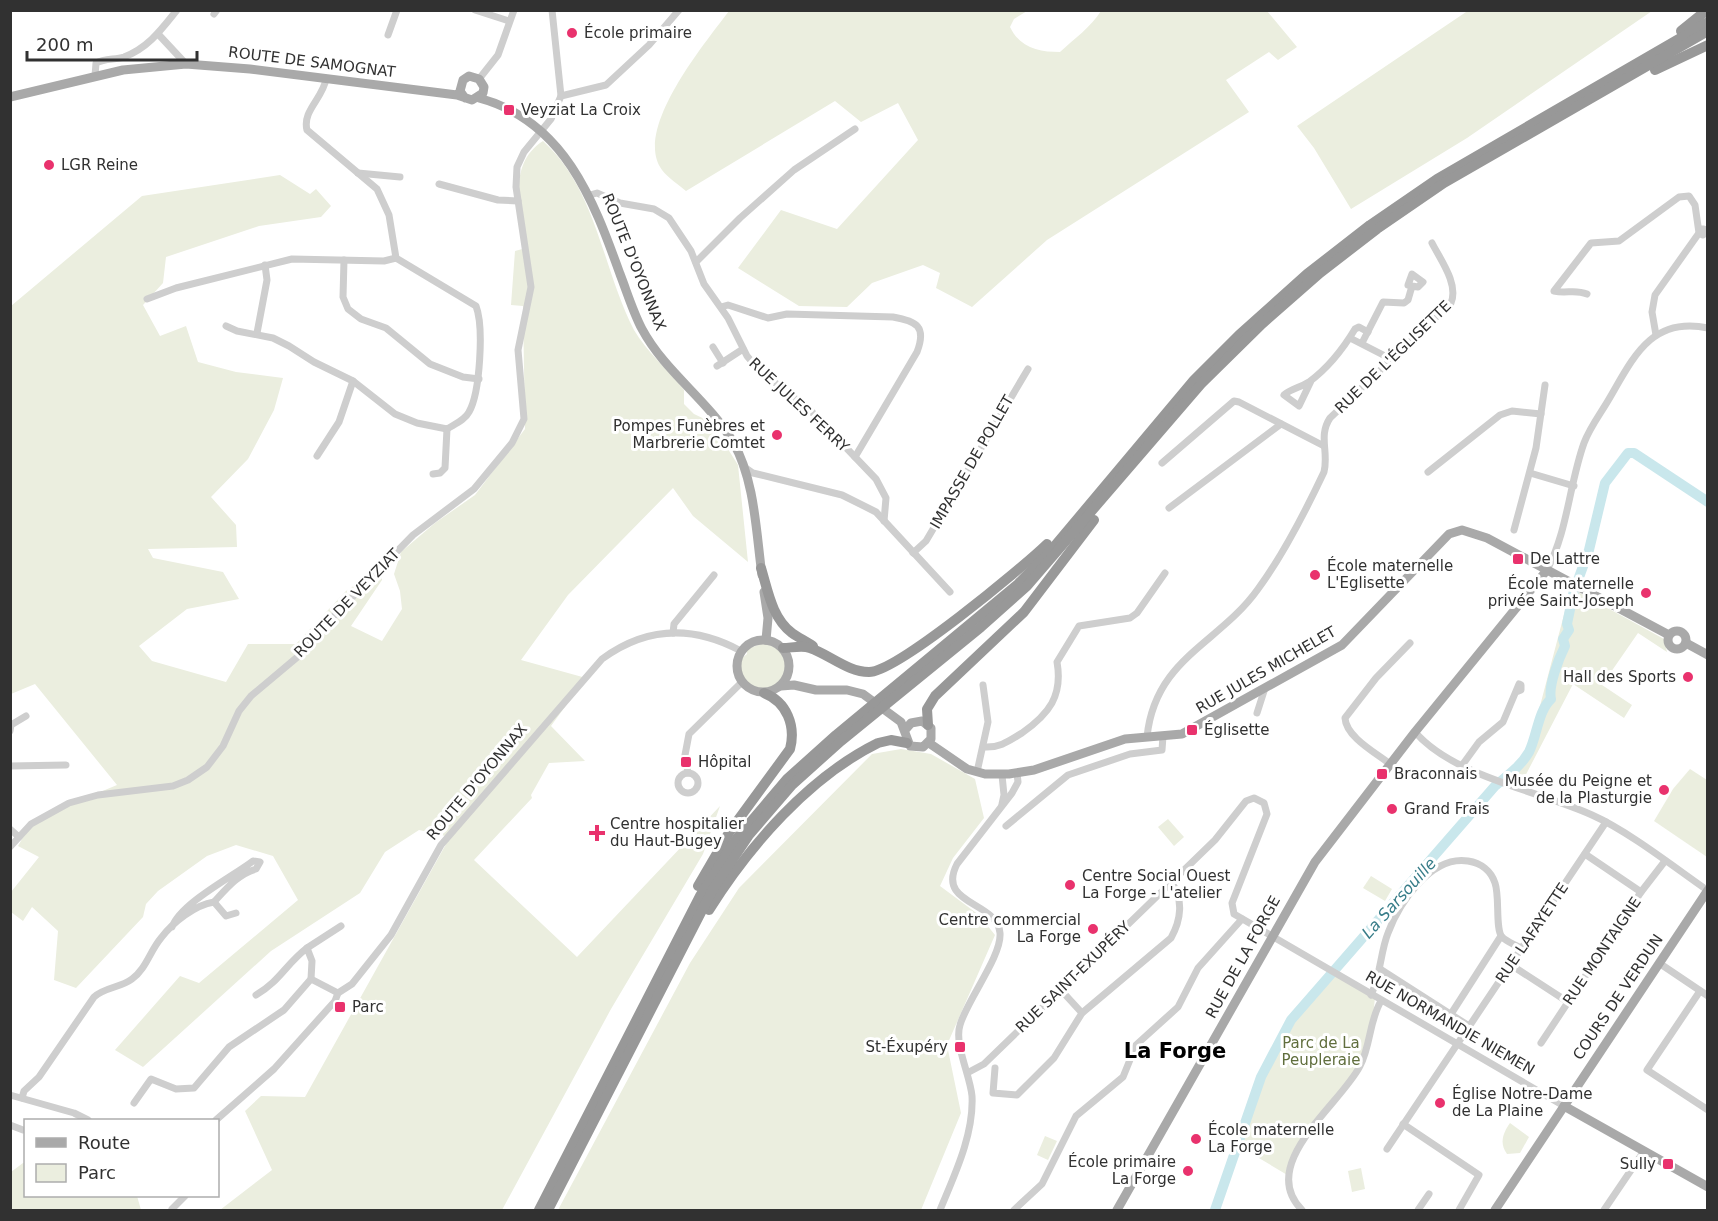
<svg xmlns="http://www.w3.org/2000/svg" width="1718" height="1221" viewBox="0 0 1718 1221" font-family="'DejaVu Sans',sans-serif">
	<rect width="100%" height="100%" fill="#fff"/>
	<g fill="#ebeedf">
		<path d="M1469,10L1652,11L1467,138L1351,209L1314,148L1297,126Z"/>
		<path d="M729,11H1027L1014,19L1010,27C1020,48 1039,52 1060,52C1074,39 1091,27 1101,11H1267L1297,47L1278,60L1269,52L1226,80L1249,112L1047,240L972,307L936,288L940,273L923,265L872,283L847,307L799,306L738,268L781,210L837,229L918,140L898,103L861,122L835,101L686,191C679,185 668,178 662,170C632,130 706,42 729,11Z"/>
		<path d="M543,141C597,190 602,268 634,330C646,351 669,371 684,390V404L694,414L711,422L738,465L748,562L693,516L673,488L568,595L521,660L586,678L551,726L585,761L549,763L531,795L532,798L474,860L577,957L720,806L703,854L611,1009L502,1210H220L272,1170L245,1111L261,1096L305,1097L450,837L419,830L385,852L360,893L271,951L143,1067L115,1050L180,976L199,983L298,900L273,856L236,845L207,856L158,891L146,904L143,917L76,988L54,980L58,931L32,907L23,921L11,912V892L39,857L18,846L33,820L117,785L35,684L11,694V306L142,196L280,175L310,194L316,189L331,206L321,217L259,226L166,257L163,283L143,305L160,336L186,326L198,362L236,372L283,378L274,410L248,459L211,497L236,525L237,547L148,549L153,558L223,572L239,599L187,609L139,646L152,661L226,682L248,644H296L346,591L382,567V580L351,626L382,641L402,609L400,591L394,574L401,552L435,523L475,495L525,429L523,306L511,305L515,251L526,248C521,211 506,165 543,141Z"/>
		<path d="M1571,588L1664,639L1667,652L1638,633L1602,685L1632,705L1624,718L1573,684L1520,786L1503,780L1518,766L1530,744Z"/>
		<path d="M764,643L779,649L786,663C785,701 735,696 741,659L747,654V649Z"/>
		<path d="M901,749L931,754L975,779L984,818L953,858L940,886L979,915L995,935L947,1045L961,1113L921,1210H558L690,963L739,888L872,754Z"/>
		<path d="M1690,769L1707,780V857L1654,821L1673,789Z"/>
		<path d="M1168,819L1184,837L1174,846L1158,827Z"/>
		<path d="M1371,876L1392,889L1385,901L1363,888Z"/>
		<path d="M1337,975L1375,998L1372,1024L1361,1065L1299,1148L1289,1176L1237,1145C1251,1103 1266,1059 1290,1021C1302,1003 1320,989 1337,975Z"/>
		<path d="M1510,1123L1529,1137L1520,1153L1507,1154C1499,1143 1503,1133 1510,1123Z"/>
		<path d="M1045,1136L1057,1141L1048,1160L1037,1155Z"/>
		<path d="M23,1163H25L26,1196H137L141,1210H11V1172Z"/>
		<path d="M1361,1168L1365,1189L1352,1192L1348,1171Z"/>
	</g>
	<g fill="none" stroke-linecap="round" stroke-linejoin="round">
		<g stroke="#c9e7ec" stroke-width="10">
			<path d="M1578,580L1589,550L1605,483L1628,453H1634L1708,502"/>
			<path d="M1215,1210L1261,1077L1291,1020L1495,786C1507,776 1521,766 1529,752C1537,736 1538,711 1551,699C1548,686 1559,658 1565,646L1563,639L1569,630L1567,624L1574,590"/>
		</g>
		<g stroke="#cecece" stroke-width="7">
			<path d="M475,10L509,21"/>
			<path d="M552,10L561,96"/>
			<path d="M214,14L217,10"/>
			<path d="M159,35L186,64"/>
			<path d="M388,35L397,10"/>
			<path d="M95,76L96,63C105,58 115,60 124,57C148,48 161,30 177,10"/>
			<path d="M479,79L498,55L514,10"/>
			<path d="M358,173L400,177"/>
			<path d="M439,184L498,200L518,201"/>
			<path d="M590,195L597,193L620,203L654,209L669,218L691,251L704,284L728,318L747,356L759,370L811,411L876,479L886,498L884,521"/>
			<path d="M1699,233L1703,235L1706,232L1704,229H1700"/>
			<path d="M344,260L343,297L348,309L361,319L386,328L430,364L463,377L479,379"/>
			<path d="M696,262L740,218L794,170L855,129"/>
			<path d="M1587,294C1575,289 1566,294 1554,291L1591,243L1619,241L1679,197L1689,196L1695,205L1699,233L1655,295L1652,312L1656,335"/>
			<path d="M147,299L176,288L292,259L384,261L396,258"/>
			<path d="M721,307L728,305L768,318L787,314L893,317C916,321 927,326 917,352L855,457"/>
			<path d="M226,326L237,331L273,338L289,346L314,362L353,381L395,414L417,423L447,429C455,424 465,420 469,412C480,393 484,327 476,306L396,258L389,215L377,189L307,130C302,111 323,98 326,79"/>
			<path d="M257,333L267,280L265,265"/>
			<path d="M1350,338L1391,359"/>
			<path d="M1362,343L1383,302L1404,303L1408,300L1412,286L1408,285L1412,274L1423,282L1418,287L1412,286"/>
			<path d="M713,347L723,363"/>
			<path d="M717,366L743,349"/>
			<path d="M1311,381L1299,406L1284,395C1292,388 1300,388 1309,382C1328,368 1343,349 1355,329L1359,327L1368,332"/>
			<path d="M317,456L339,422L353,381"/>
			<path d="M1162,463L1234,401L1239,402L1324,446"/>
			<path d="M743,466L753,473L842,495L876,512L950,592"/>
			<path d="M1428,472L1500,415L1512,411L1541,414"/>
			<path d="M1530,473L1574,486"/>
			<path d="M433,474L440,473L445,468L447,429"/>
			<path d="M1169,508L1281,424"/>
			<path d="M1514,530L1536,448L1545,385"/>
			<path d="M913,553L926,541L1028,369"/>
			<path d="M1547,570C1568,530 1569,485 1584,443C1590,427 1601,413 1609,399C1633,358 1651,316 1708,328"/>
			<path d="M673,633L674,624L714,575"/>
			<path d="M1257,713L1265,688"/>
			<path d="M10,731L11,725L26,716"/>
			<path d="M1415,732C1454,777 1540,791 1592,815C1628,831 1674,867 1707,890"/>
			<path d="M1147,737C1155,658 1219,644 1258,589C1281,558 1307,508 1324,472C1329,452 1318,436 1330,418L1451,303C1459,284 1440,259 1432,243"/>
			<path d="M984,747C1000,748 1009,741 1022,733C1049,714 1063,696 1057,662L1079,626L1130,618L1137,613L1165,573"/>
			<path d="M1390,764C1376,753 1346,737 1345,718L1376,678L1410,643"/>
			<path d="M1463,764L1479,742L1503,722L1519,684L1521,685V690L1516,692"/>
			<path d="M10,766L66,765"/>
			<path d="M977,772L988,722L983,685"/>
			<circle cx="688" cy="783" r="10"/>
			<path d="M688,773L685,755L689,734L742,682"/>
			<path d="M1002,804L1004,795L1002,775"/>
			<path d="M1006,826L1068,775L1130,754L1162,750L1163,736"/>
			<path d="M10,829L19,837"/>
			<path d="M10,847L31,824L69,803L98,795L173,786L188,780L207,767L223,746L239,711L251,696L301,654L329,621L413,535L474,489L512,443L524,419L518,350L531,287L516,187L517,167L524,152L551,119L561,96L606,85L649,45L679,10"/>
			<path d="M1585,854L1641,892"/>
			<path d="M214,902L226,916L236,913"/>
			<path d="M307,948L341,926"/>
			<path d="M1659,963L1708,996"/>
			<path d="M1511,965L1568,1002"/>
			<path d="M1380,969L1469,1026"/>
			<path d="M1060,989L1082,1013"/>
			<path d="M1700,991L1647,1070L1708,1110"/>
			<path d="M256,995C280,981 286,964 307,948L312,961L311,979"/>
			<path d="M1371,995C1381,975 1380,953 1388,933C1399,903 1431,855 1468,861C1481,863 1491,871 1495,883C1500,897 1495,929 1502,937C1507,942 1516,945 1522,949"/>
			<path d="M1451,1014L1501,936"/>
			<path d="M1541,1043L1641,892L1665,861"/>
			<path d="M995,1068L993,1093L1017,1095L1054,1058L1082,1013L1171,938C1181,920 1184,899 1171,882"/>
			<path d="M969,1072L984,1064L1215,840L1246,801L1254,798L1264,803L1267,814L1232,903L1234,914L1564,1106"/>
			<path d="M10,1095L74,1113L88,1120"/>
			<path d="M22,1098L24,1091L39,1077L94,997C105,987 120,988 132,979C146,969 150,951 161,938C173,922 195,905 214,902C226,889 238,874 256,869L260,862L253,861C232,877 181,903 172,927"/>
			<path d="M134,1103L151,1079L176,1089L194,1088L229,1047L284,1010L311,979L338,993"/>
			<path d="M216,1120L274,1069L335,1001L338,993L352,984L391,935L441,845L602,659C647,626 693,625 741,651"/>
			<path d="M1403,1124L1479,1175L1459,1210"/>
			<path d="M10,1125L23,1130"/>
			<path d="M1387,1149L1606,822"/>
			<path d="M172,1209L185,1196"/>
			<path d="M940,1210C954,1176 974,1135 972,1096C970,1075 954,1044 960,1025C967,1000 1002,956 1000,933C997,901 936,905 957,864L1012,793L1018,782L1017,773"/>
			<path d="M1014,1210L1042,1184L1076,1116L1123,1077L1136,1045L1178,1007L1198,968L1242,919"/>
			<path d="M1302,1210C1256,1164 1341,1104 1360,1066C1371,1045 1369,1021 1381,1001"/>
			<path d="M1418,1210L1429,1194"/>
			<path d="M1604,1210L1644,1151"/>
		</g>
		<g stroke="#a9a9a9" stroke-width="9">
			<path d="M10,97L123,70L186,64L250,69L457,95L472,100L483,93L484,87L479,79L469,76L463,80L460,91L465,98"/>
			<path d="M479,98C564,121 593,199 620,274C627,292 633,312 642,329C665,372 708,400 733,442C755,480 756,532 762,575"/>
			<path d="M764,592L768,618L766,640"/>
			<circle cx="1677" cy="640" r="9"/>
			<circle cx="763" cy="666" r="26"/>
			<path d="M1686,643L1708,655"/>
			<path d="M781,686L794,685L816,690H847L863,694L901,722L910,746L923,747L931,739V728L922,721L911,723L905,730"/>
			<path d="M929,743L967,769L985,774H1009L1034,770L1125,739L1182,734L1342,645L1449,534L1462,530L1487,538L1669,635"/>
			<path d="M1564,1106L1708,1187"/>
			<path d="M1117,1210L1315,862L1415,732L1547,570"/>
			<path d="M1495,1210L1708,890"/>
		</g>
		<g stroke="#989898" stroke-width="10">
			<path d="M1681,31L1707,10"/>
			<path d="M1655,70L1708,45"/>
			<path d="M761,568C768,591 772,618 792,633C799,638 806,641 813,646"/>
			<path d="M783,648C791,648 802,645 810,648C830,655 848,672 869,672C897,672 1022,568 1047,544"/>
			<path d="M928,725L927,709L935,696L1024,612L1094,520"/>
			<path d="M698,886L730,831L790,749C796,726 787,702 764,693"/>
			<path d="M709,910C749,846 809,777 878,743L891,740L907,743"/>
			<path d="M539,1210L700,896L737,838L787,779L836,735L1018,584L1053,548L1194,380L1239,335L1307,274L1370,225L1437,179L1708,22"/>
			<path d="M548,1210L713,889L749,835L792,785L841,741L981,627L1027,586L1201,384L1262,324L1320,273L1377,229L1444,183L1708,31"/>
		</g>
	</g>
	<g fill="#e9326d" stroke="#fff" stroke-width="2">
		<circle cx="572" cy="33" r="6"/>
		<rect x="503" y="104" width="12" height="12" rx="3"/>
		<circle cx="49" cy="165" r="6"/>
		<circle cx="777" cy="435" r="6"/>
		<rect x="1512" y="553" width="12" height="12" rx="3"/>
		<circle cx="1315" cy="575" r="6"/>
		<circle cx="1646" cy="593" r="6"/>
		<circle cx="1688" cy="677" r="6"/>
		<rect x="1186" y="724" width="12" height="12" rx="3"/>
		<rect x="680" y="756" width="12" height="12" rx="3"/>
		<rect x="1376" y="768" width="12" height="12" rx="3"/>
		<circle cx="1664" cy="790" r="6"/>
		<circle cx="1392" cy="809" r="6"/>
		<path d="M594 824h6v6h6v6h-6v6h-6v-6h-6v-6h6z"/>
		<circle cx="1070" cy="885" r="6"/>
		<circle cx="1093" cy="929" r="6"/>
		<rect x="334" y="1001" width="12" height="12" rx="3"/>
		<rect x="954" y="1041" width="12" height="12" rx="3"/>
		<circle cx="1440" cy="1103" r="6"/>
		<circle cx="1196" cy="1139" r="6"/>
		<rect x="1662" y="1158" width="12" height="12" rx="3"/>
		<circle cx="1188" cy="1171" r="6"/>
	</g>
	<g text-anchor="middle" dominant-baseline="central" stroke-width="6" stroke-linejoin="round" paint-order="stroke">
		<g font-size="15" fill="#313131" stroke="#fff" text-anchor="start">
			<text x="584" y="33">École primaire</text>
			<text x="521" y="110">Veyziat La Croix</text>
			<text x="61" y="165">LGR Reine</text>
			<text x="765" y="426" text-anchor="end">Pompes Funèbres et<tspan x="765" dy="17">Marbrerie Comtet</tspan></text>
			<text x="1530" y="559">De Lattre</text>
			<text x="1327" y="566">École maternelle<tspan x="1327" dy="17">L'Eglisette</tspan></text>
			<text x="1634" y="584" text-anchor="end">École maternelle<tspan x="1634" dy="17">privée Saint-Joseph</tspan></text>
			<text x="1676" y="677" text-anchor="end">Hall des Sports</text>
			<text x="1204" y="730">Églisette</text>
			<text x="698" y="762">Hôpital</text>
			<text x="1394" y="774">Braconnais</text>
			<text x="1652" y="781" text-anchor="end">Musée du Peigne et<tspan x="1652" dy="17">de la Plasturgie</tspan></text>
			<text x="1404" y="809">Grand Frais</text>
			<text x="610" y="824">Centre hospitalier<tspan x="610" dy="17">du Haut-Bugey</tspan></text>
			<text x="1082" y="876">Centre Social Ouest<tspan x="1082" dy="17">La Forge - L'atelier</tspan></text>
			<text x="1081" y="920" text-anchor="end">Centre commercial<tspan x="1081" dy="17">La Forge</tspan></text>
			<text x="352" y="1007">Parc</text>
			<text x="948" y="1047" text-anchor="end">St-Éxupéry</text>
			<text x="1452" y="1094">Église Notre-Dame<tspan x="1452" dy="17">de La Plaine</tspan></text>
			<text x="1208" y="1130">École maternelle<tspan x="1208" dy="17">La Forge</tspan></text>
			<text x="1176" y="1162" text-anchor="end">École primaire<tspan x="1176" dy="17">La Forge</tspan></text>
			<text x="1656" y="1164" text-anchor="end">Sully</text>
		</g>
		<g font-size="15" fill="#313131" stroke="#fff">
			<text transform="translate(312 62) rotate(7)">ROUTE DE SAMOGNAT</text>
			<text transform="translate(634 262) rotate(68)">ROUTE D'OYONNAX</text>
			<text transform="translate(1393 357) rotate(-44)">RUE DE L'ÉGLISETTE</text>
			<text transform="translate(799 405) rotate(43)">RUE JULES FERRY</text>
			<text transform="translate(972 462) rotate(-60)">IMPASSE DE POLLET</text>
			<text transform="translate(347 603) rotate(-46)">ROUTE DE VEYZIAT</text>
			<text transform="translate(1266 670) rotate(-30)">RUE JULES MICHELET</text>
			<text transform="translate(477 782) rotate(-50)">ROUTE D'OYONNAX</text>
			<text transform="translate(1532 933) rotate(-56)">RUE LAFAYETTE</text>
			<text transform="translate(1602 951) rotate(-56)">RUE MONTAIGNE</text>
			<text transform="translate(1243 957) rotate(-61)">RUE DE LA FORGE</text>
			<text transform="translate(1073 977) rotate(-44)">RUE SAINT-EXUPÉRY</text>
			<text transform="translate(1618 997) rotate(-56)">COURS DE VERDUN</text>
			<text transform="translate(1450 1023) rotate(30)">RUE NORMANDIE NIEMEN</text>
		</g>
		<g font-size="15" fill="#606e3d" stroke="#fff">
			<text x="1321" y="1043">Parc de La<tspan x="1321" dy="17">Peupleraie</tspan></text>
		</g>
		<g font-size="16" font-style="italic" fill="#387d89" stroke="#fff">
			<text transform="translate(1399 898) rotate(-48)">La Sarsouille</text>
		</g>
		<g font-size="21" font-weight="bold" fill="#000" stroke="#fff">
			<text x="1175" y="1051">La Forge</text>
		</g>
	</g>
	<rect width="1718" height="1221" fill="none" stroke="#313131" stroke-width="24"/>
	<rect x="24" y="1119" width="195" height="78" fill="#ffffff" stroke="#adadad" stroke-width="1.5"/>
	<rect x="36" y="1138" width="30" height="9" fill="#a9a9a9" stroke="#adadad" stroke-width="1.5"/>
	<text x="78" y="1149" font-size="18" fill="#313131">Route</text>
	<rect x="36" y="1164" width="30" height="18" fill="#ebeedf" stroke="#adadad" stroke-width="1.5"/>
	<text x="78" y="1179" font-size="18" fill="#313131">Parc</text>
	<path d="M27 51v9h170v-9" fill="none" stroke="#313131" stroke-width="3"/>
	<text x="36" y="51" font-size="18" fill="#313131" stroke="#ffffff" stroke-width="4.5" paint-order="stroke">200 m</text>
</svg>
